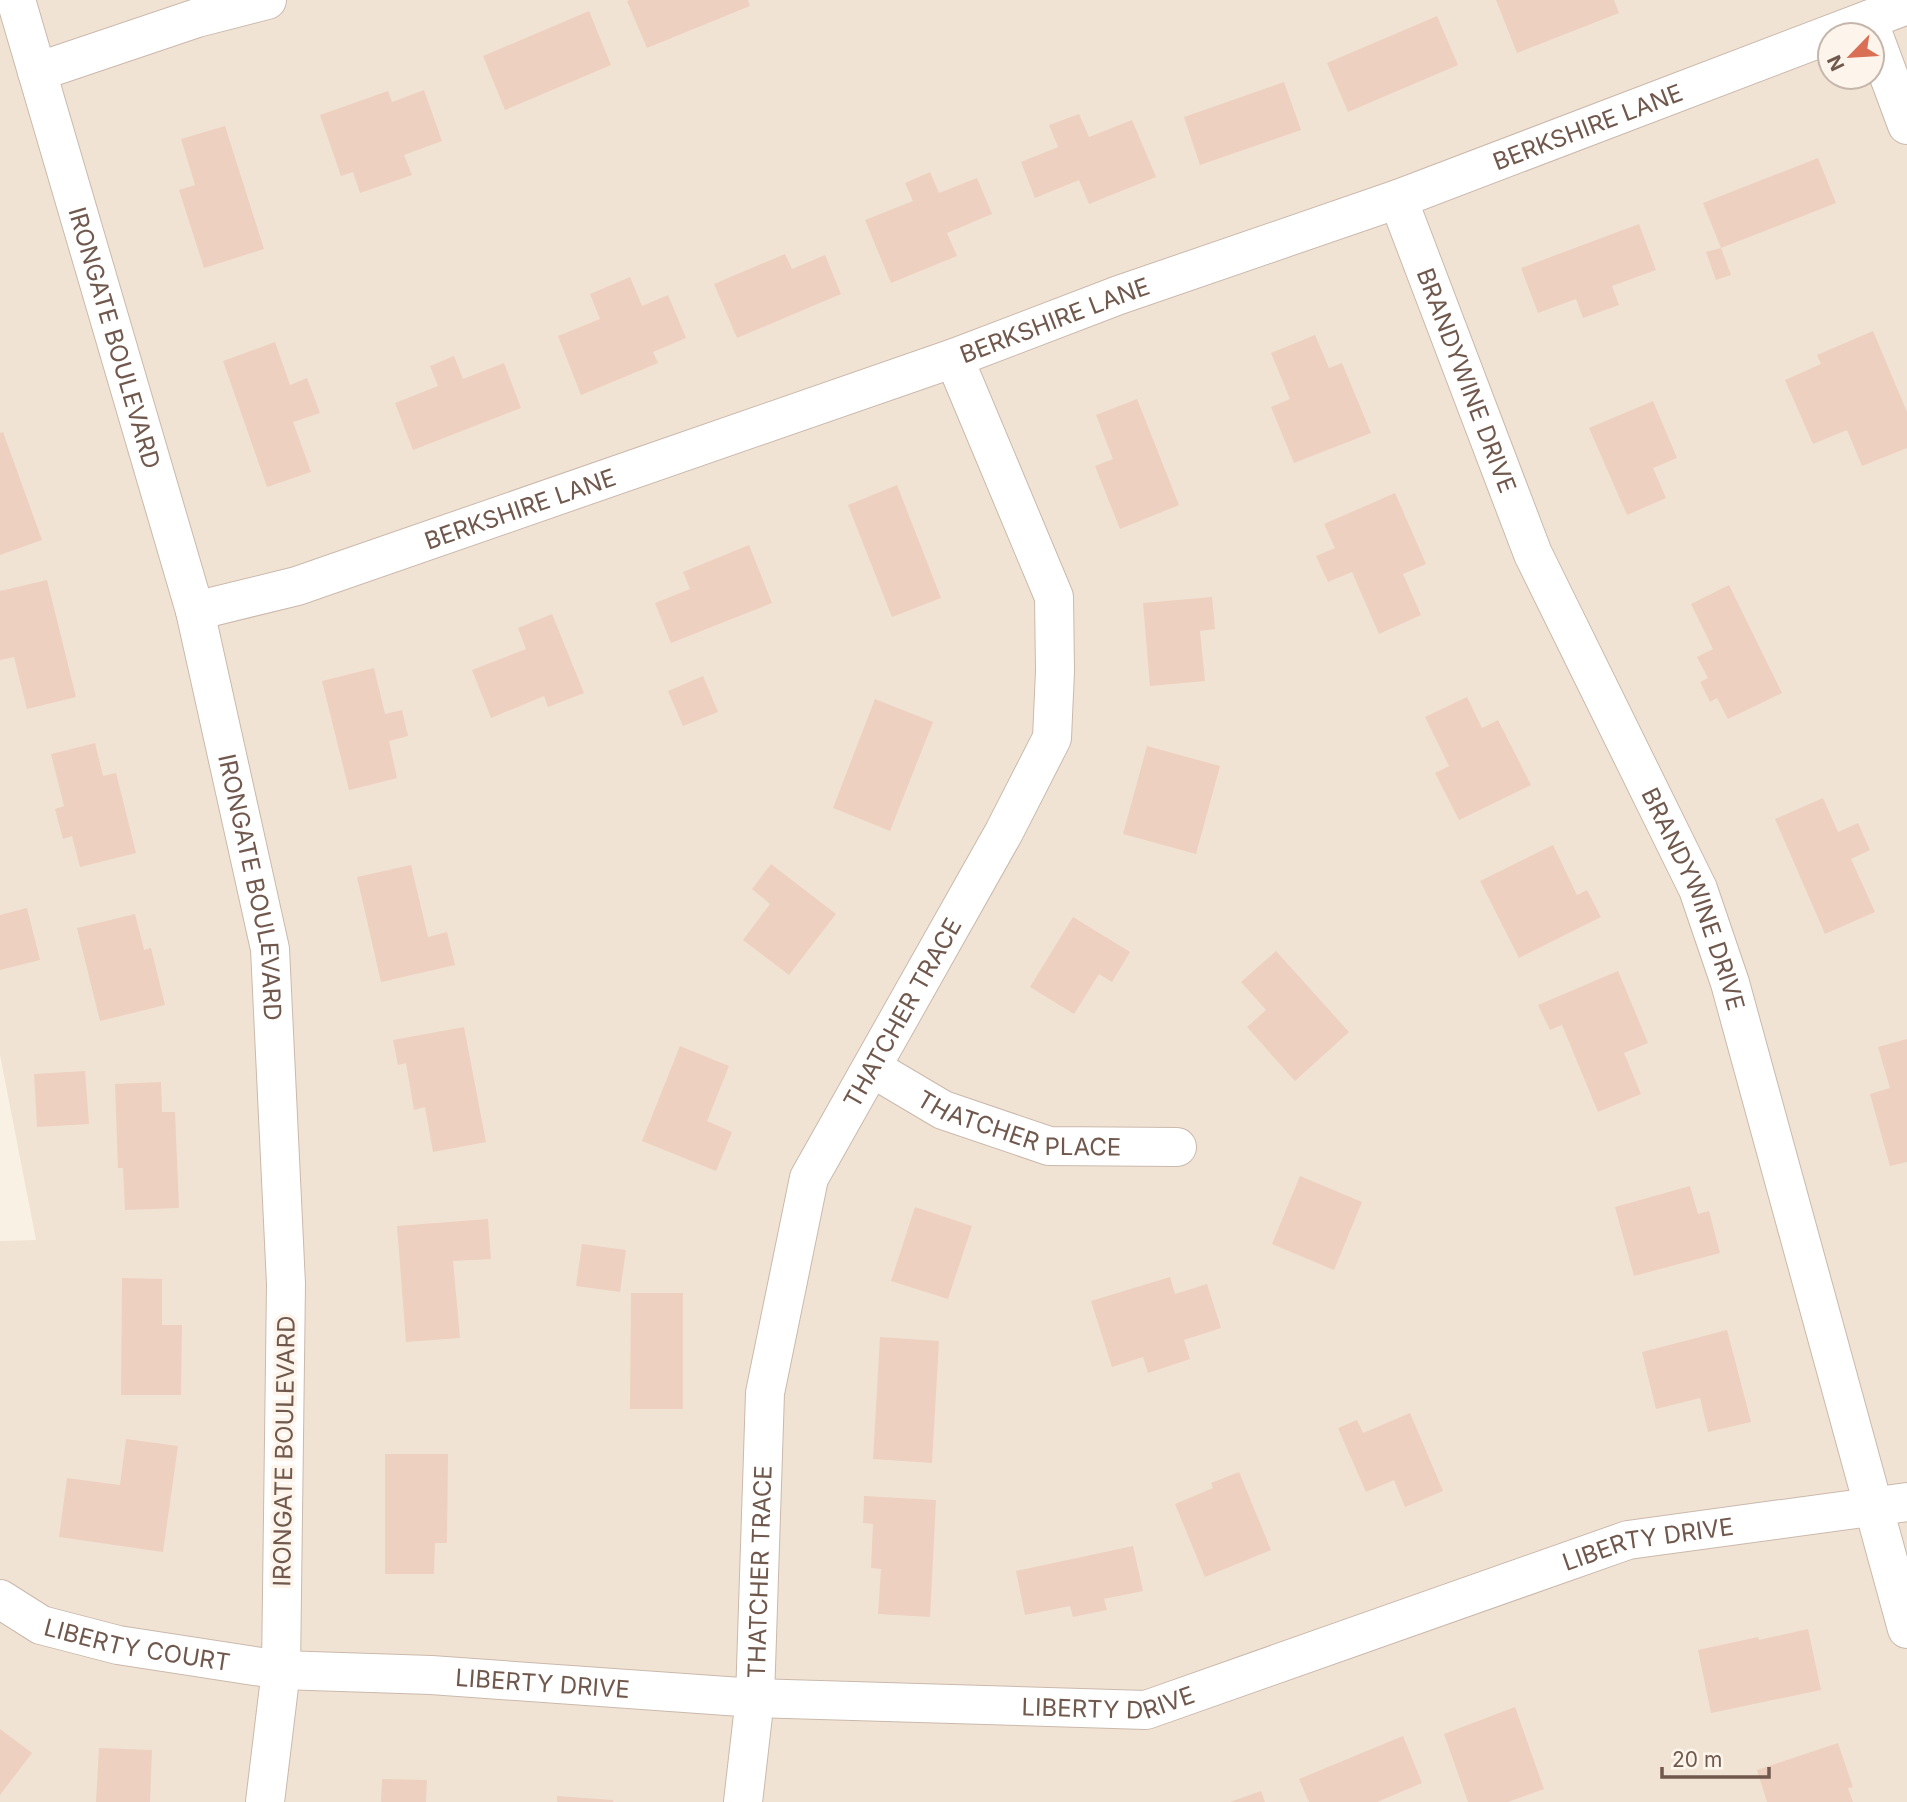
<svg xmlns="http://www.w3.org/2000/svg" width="1907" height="1802" viewBox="0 0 1907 1802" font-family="Inter,sans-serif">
	<rect width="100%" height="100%" fill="#faf1e5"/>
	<path fill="#f1e3d4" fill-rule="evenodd" d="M0,0H1907V1802H0V1241L36,1240L0,1055ZM1830,35H1872V77H1830Z"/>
	<g fill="#edd0bf">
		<path d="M629,0H748L750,6L647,48L627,1Z"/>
		<path d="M1496,0H1614L1619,13L1517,53Z"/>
		<path d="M589,11L611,65L505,110L483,56Z"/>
		<path d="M1437,16L1458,65L1348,112L1327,63Z"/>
		<path d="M1284,82L1301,130L1200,165L1184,117Z"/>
		<path d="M424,90L442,141L404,155L412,175L360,193L353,172L341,176L320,115L388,91L392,102Z"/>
		<path d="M1079,114L1089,137L1132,120L1156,177L1089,204L1079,180L1035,198L1021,162L1058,147L1049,125Z"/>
		<path d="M225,126L264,249L204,268L179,190L195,185L181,139Z"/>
		<path d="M1818,158L1836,203L1721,248L1703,203Z"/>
		<path d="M930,172L939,193L977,178L992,214L947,233L957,256L891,283L865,220L913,201L905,183Z"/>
		<path d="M1639,224L1656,270L1612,286L1619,305L1583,318L1576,299L1538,313L1521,268Z"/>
		<path d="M1721,248L1731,275L1716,280L1706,252Z"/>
		<path d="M785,254L792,269L825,255L841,294L737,338L714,284Z"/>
		<path d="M630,277L642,306L668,295L686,338L653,352L658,363L581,395L558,336L600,319L590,294Z"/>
		<path d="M1873,331L1907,412V448L1862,466L1847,430L1813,444L1785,380L1821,364L1817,355Z"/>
		<path d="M1315,335L1329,368L1342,363L1371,433L1294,463L1271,407L1290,399L1271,353Z"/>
		<path d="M275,342L290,385L307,378L320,413L293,422L311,472L267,487L223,361Z"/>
		<path d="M454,356L463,379L504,363L521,408L413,450L395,403L438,386L430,366Z"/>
		<path d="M1137,399L1179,505L1120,529L1095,466L1113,459L1096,415Z"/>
		<path d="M1653,401L1677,458L1653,468L1666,498L1627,515L1589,428Z"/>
		<path d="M3,432L42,540L0,555V433Z"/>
		<path d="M897,485L941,598L892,617L848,505Z"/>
		<path d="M1395,493L1426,564L1403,574L1421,615L1379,634L1352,572L1328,582L1316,556L1335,548L1324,524Z"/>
		<path d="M749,545L772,603L671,643L655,603L690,589L683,572Z"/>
		<path d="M47,580L76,697L27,709L14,657L0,660V591Z"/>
		<path d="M1729,585L1782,693L1728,719L1717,698L1710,702L1700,682L1708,678L1697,657L1713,649L1691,604Z"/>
		<path d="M1212,597L1215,629L1200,631L1205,681L1150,686L1143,603Z"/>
		<path d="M552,614L584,693L548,707L544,696L491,718L472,670L526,649L518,628Z"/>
		<path d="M374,668L385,714L402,710L408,736L389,741L397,778L349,790L322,681Z"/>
		<path d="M703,676L718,712L683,726L668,691Z"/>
		<path d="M1467,697L1482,728L1498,720L1531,785L1459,820L1435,773L1449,766L1425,717Z"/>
		<path d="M875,699L933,722L890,831L833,808Z"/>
		<path d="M95,743L103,776L116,773L136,853L80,867L72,836L63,839L55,809L64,806L51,754Z"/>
		<path d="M1147,746L1220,766L1196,854L1123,834Z"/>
		<path d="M1823,798L1838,832L1858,823L1870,850L1851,859L1875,912L1825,934L1775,819Z"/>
		<path d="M1553,845L1577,895L1587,890L1601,917L1519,958L1480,881Z"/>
		<path d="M771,864L836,914L789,975L743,940L770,904L752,889Z"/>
		<path d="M411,865L428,937L447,932L455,965L381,982L357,877Z"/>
		<path d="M27,908L40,960L0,970V915Z"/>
		<path d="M135,914L144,950L151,948L165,1005L100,1021L77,928Z"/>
		<path d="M1073,917L1130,952L1112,982L1099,974L1074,1014L1030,987Z"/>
		<path d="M1276,951L1349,1032L1295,1081L1247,1027L1266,1010L1241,982Z"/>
		<path d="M1618,971L1648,1043L1624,1053L1641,1094L1598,1112L1562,1025L1550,1030L1538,1005Z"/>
		<path d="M464,1027L486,1142L433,1152L425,1107L414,1110L406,1063L398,1065L393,1040Z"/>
		<path d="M1907,1039V1162L1890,1166L1870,1094L1890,1088L1878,1047Z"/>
		<path d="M680,1046L729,1066L707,1121L732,1132L716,1171L642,1141Z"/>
		<path d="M85,1071L89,1124L37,1127L34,1074Z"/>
		<path d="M161,1082L162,1112H175L179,1208L125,1210L123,1168H118L115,1084Z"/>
		<path d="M1300,1176L1362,1202L1334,1270L1272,1244Z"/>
		<path d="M1690,1186L1698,1214L1709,1211L1720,1253L1634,1276L1615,1207Z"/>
		<path d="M915,1207L972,1226L948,1299L891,1281Z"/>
		<path d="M488,1219L491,1259L453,1261L460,1338L406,1342L397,1226Z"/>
		<path d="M582,1244L626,1250L620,1292L576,1286Z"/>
		<path d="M1170,1277L1175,1294L1207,1284L1221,1328L1184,1340L1190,1359L1148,1373L1143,1357L1112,1367L1091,1301Z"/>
		<path d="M122,1278L162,1279V1325H182L181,1395H121Z"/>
		<path d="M631,1293H683V1409H630Z"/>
		<path d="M1727,1330L1751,1422L1708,1432L1700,1398L1656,1409L1642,1352Z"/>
		<path d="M880,1337L939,1341L932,1463L873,1459Z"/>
		<path d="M1410,1413L1443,1491L1405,1507L1394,1480L1366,1492L1338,1428L1357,1420L1363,1433Z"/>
		<path d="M126,1439L178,1446L163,1552L59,1537L67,1478L120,1485Z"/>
		<path d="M385,1454H448L447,1543H435L434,1574H385Z"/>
		<path d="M1239,1472L1271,1550L1205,1577L1175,1504L1213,1488L1211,1483Z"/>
		<path d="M864,1496L936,1500L930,1617L878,1614L881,1569L871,1568L873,1524L863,1523Z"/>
		<path d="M1133,1546L1143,1591L1104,1599L1107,1610L1073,1617L1070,1606L1025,1615L1016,1571Z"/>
		<path d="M1808,1629L1821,1690L1711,1713L1698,1650L1758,1637L1759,1640Z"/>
		<path d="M1515,1707L1544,1789L1508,1802H1468L1444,1734Z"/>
		<path d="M0,1729L32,1753L0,1795Z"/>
		<path d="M1403,1736L1422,1783L1377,1802H1309L1299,1779Z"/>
		<path d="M1838,1743L1853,1787L1848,1788L1853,1802H1767L1757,1770Z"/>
		<path d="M99,1748L152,1750L150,1802H96Z"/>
		<path d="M382,1779L427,1780L426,1802H381Z"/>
		<path d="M1261,1791L1265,1802H1230Z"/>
		<path d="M557,1796L613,1800V1802H557Z"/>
	</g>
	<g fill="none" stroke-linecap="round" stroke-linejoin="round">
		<defs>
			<g id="minor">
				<path id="s1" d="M16,0L195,611L270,949L286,1284L281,1670L265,1802"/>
				<path d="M1868,20L1907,125"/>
				<path d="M37,72L197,18L267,0"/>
				<path id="s2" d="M1398,199L1533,554L1698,889L1730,983L1907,1629"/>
				<path id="s3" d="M195,611L297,586L954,358L1119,295L1398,199L1907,5"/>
				<path id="s4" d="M872,1068L943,1110L1049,1146L1177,1147"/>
				<path id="s5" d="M0,1599L41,1625L118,1645L281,1670L431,1675L755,1698L1146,1710L1628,1540L1907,1502"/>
				<path id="s6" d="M743,1802L755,1698L765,1393L809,1178L1004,832L1052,738L1055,671L1054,597L954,358"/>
			</g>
		</defs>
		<use href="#minor" stroke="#cab9ac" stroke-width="40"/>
		<use href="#minor" stroke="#fff" stroke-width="38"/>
	</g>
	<g text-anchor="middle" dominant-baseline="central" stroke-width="7" stroke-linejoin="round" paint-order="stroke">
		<g font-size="24" fill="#70584d" stroke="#fdf5eb">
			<text stroke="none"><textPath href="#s3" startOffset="1475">BERKSHIRE LANE</textPath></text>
			<text stroke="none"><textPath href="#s3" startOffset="908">BERKSHIRE LANE</textPath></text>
			<text stroke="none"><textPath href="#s1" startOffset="352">IRONGATE BOULEVARD</textPath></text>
			<text stroke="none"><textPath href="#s2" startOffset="194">BRANDYWINE DRIVE</textPath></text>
			<text stroke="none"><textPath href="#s3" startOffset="341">BERKSHIRE LANE</textPath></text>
			<text stroke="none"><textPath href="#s1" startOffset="919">IRONGATE BOULEVARD</textPath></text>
			<text stroke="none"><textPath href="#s2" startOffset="761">BRANDYWINE DRIVE</textPath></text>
			<text stroke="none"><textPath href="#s6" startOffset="819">THATCHER TRACE</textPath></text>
			<text stroke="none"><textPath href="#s4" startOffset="161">THATCHER PLACE</textPath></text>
			<text transform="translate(284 1451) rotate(-89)">IRONGATE BOULEVARD</text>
			<text stroke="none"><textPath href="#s5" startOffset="1689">LIBERTY DRIVE</textPath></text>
			<text stroke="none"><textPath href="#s6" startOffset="231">THATCHER TRACE</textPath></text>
			<text stroke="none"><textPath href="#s5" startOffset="147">LIBERTY COURT</textPath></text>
			<text stroke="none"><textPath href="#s5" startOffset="555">LIBERTY DRIVE</textPath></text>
			<text stroke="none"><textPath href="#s5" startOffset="1122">LIBERTY DRIVE</textPath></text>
		</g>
	</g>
	<g transform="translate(1851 56) rotate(245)"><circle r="33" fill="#fdf5eb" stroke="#c5b6ac" stroke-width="2"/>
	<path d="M0-5L12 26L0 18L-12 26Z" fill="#d96f55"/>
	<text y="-10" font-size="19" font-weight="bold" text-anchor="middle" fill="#70584d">N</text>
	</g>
	<path d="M1662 1767v10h107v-10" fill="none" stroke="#70584d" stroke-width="3.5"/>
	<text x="1672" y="1767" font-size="21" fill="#70584d" stroke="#fdf5eb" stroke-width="5" paint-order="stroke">20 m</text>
</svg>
